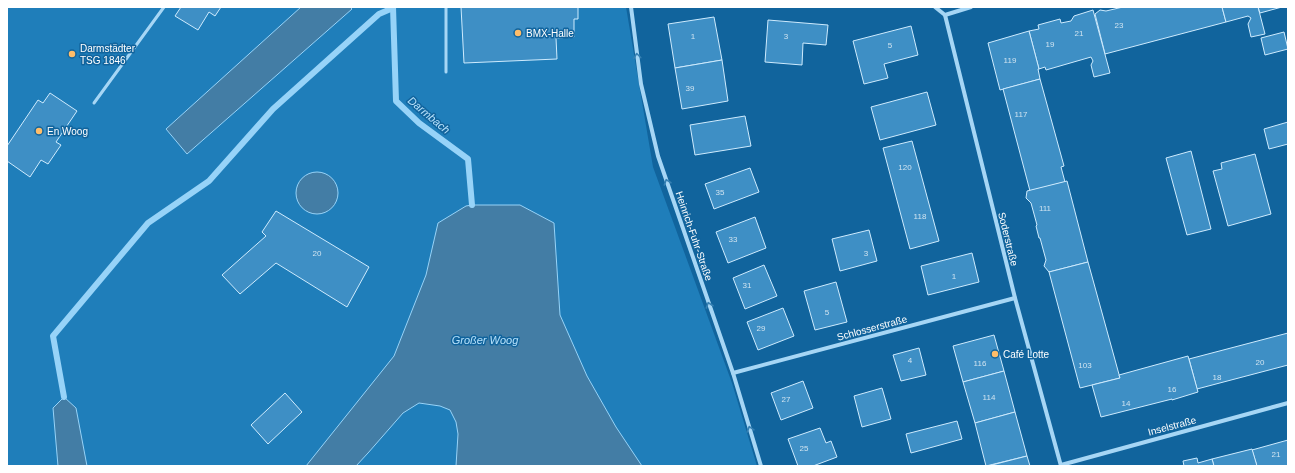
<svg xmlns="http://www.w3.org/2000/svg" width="1295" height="473" viewBox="0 0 1295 473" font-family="Arial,sans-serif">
	<rect width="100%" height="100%" fill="#11649d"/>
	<path fill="#1f7eba" d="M7,7H626L653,167L732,383L757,466H7Z"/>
	<g fill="#437da5" stroke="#97d3f8">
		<path d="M301,7H350L352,9L187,154L166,129Z"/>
		<circle cx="317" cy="193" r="21"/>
		<path d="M472,205H520L554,223L560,315L587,376L616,427L642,466H456L458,434L456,422L450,410L440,406L419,403L403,413L368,453L356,466H306L394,356L426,275L438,223L466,206Z"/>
		<path d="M64,397L76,408L87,466H58L53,408Z"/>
	</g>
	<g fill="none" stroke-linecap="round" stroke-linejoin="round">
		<g stroke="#97d3f8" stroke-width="6">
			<path d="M393,7L396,101L419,123L468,159L472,205"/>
			<path d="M64,397L53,336L148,223L209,181L273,109L379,14L393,8"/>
		</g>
	</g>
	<g fill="#3e8fc5" stroke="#ceebfe">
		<path d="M181,7H221L215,16L209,12L198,30L175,16Z"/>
		<path d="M461,7H578V19H574V37L556,38L557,59L464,63Z"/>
		<path d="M1123,7H1222L1226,22L1105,54L1095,14L1100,10L1106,11Z"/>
		<path d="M1222,7H1258L1265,34L1251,37L1248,24L1251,18L1248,16L1226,22Z"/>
		<path d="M1258,7H1282L1260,13Z"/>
		<path d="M1093,10L1110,73L1094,77L1091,65L1093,61L1091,57L1046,70L1045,67L1039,69L1029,31L1039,29L1038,25L1060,19L1061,23L1071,21L1074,16Z"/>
		<path d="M714,17L722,60L675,68L668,24Z"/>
		<path d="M768,20L828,25L826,45L803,43L802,65L765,62Z"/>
		<path d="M911,26L918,55L884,64L888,78L864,84L853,41Z"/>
		<path d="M1029,31L1039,69H1038L1040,79L1000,90L988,43Z"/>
		<path d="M1284,32L1288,49L1265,55L1261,38Z"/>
		<path d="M722,60L728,101L682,109L675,68Z"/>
		<path d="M1040,79L1064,166L1061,167L1065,182L1030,191L1003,89Z"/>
		<path d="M927,92L936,125L880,140L871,107Z"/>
		<path d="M50,93L77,111L56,142L61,145L48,164L41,160L30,177L7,161V146L38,100L43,103Z"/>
		<path d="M745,116L751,146L695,155L690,125Z"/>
		<path d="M1288,122V144L1269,149L1264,129Z"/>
		<path d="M912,141L939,241L910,249L883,148Z"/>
		<path d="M1191,151L1211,229L1187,235L1166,158Z"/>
		<path d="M1255,154L1271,214L1228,226L1213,171L1222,169L1221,163Z"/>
		<path d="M750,168L759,192L714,209L705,184Z"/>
		<path d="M1067,181L1088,262L1049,272L1044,266L1046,260L1040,238H1039L1036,226L1037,225L1031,203L1026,198L1027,191Z"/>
		<path d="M276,211L369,267L347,307L276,263L240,294L222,275L266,236L262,232Z"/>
		<path d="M755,217L766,248L728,263L716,232Z"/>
		<path d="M869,230L877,261L840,271L832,239Z"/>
		<path d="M972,253L979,282L928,295L921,266Z"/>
		<path d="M1088,262L1120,378L1080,388L1049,272Z"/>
		<path d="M764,265L777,296L745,309L733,278Z"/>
		<path d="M836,282L847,322L815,330L804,291Z"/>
		<path d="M783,308L794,336L758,350L747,322Z"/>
		<path d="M1288,333V365L1197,389L1189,359Z"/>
		<path d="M994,335L1004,371L963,382L953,346Z"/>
		<path d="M919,348L926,375L901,381L893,355Z"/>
		<path d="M1188,356L1198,392L1172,400V399L1101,417L1092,385L1120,378L1119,375Z"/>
		<path d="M1004,371L1015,412L975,423L963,382Z"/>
		<path d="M803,381L813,408L781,420L771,393Z"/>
		<path d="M882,388L891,419L862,427L854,396Z"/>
		<path d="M285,393L302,412L268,444L251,425Z"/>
		<path d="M1015,412L1027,456L986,466L975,423Z"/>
		<path d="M957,421L962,439L911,453L906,434Z"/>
		<path d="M820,428L826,443L831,441L837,457L813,466H798L788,439Z"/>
		<path d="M1288,440V466H1257L1252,450Z"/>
		<path d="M1252,449L1257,466H1214L1212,459Z"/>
		<path d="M1027,456L1030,466H988Z"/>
		<path d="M1197,458L1198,463L1212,459L1214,466H1184L1183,461Z"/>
	</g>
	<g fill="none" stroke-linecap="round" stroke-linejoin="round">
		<g stroke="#a6d6f5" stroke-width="3">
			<path d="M446,7V72"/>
			<path d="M94,103L164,7"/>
		</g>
		<g stroke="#a6d6f5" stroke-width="4">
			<path d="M631,7L641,84L658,156L733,373L761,466"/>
			<path d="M935,7L945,15L971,7"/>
			<path d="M945,15L1015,298L1061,466"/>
			<path d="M733,373L1015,298"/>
			<path d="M1061,465L1288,403"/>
		</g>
	</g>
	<defs><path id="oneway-chevron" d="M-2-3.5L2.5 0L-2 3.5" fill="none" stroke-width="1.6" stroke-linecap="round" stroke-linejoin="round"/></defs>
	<g stroke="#3680b3">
		<use href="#oneway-chevron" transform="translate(637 56) rotate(-97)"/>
		<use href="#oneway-chevron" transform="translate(667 182) rotate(-109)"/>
		<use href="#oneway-chevron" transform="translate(709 305) rotate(-109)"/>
		<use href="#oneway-chevron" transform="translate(750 429) rotate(-107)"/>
	</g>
	<g fill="#ffbd69" stroke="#11649d" stroke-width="1.5">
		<circle cx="518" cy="33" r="4"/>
		<circle cx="72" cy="54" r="4"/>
		<circle cx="39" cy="131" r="4"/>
		<circle cx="995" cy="354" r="4"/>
	</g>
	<g text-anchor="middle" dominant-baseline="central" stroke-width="3" stroke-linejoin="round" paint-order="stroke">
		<g font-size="8" fill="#cfe3f0">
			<text x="1119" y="25">23</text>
			<text x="1079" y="33">21</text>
			<text x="693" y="36">1</text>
			<text x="786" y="36">3</text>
			<text x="1050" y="44">19</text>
			<text x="890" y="45">5</text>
			<text x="1010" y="60">119</text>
			<text x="690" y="88">39</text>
			<text x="1021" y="114">117</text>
			<text x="905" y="167">120</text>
			<text x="720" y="192">35</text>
			<text x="1045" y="208">111</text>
			<text x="920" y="216">118</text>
			<text x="733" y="239">33</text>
			<text x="317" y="253">20</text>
			<text x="866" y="253">3</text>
			<text x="954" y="276">1</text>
			<text x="747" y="285">31</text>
			<text x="827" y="312">5</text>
			<text x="761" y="328">29</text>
			<text x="910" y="360">4</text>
			<text x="1260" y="362">20</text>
			<text x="980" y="363">116</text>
			<text x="1085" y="365">103</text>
			<text x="1217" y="377">18</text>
			<text x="1172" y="389">16</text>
			<text x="989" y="397">114</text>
			<text x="786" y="399">27</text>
			<text x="1126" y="403">14</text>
			<text x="804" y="448">25</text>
			<text x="1276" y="454">21</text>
		</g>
		<g font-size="10" fill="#fff" stroke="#11649d" text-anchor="start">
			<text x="526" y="33">BMX-Halle</text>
			<text x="80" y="48">Darmstädter<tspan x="80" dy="12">TSG 1846</tspan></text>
			<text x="47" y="131">En Woog</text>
			<text x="1003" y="354">Café Lotte</text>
		</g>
		<g font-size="10" fill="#fff" stroke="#11649d">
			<text transform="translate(694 236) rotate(71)">Heinrich-Fuhr-Straße</text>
			<text transform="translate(1008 239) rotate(76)">Soderstraße</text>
			<text transform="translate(872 328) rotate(-15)">Schlosserstraße</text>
			<text transform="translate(1172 426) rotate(-15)">Inselstraße</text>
		</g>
		<g font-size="11" font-style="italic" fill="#b6e1fb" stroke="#11649d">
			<text transform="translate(429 115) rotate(40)">Darmbach</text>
			<text x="485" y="340">Großer Woog</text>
		</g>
	</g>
	<rect width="1295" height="473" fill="none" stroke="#ffffff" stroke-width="16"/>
</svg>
